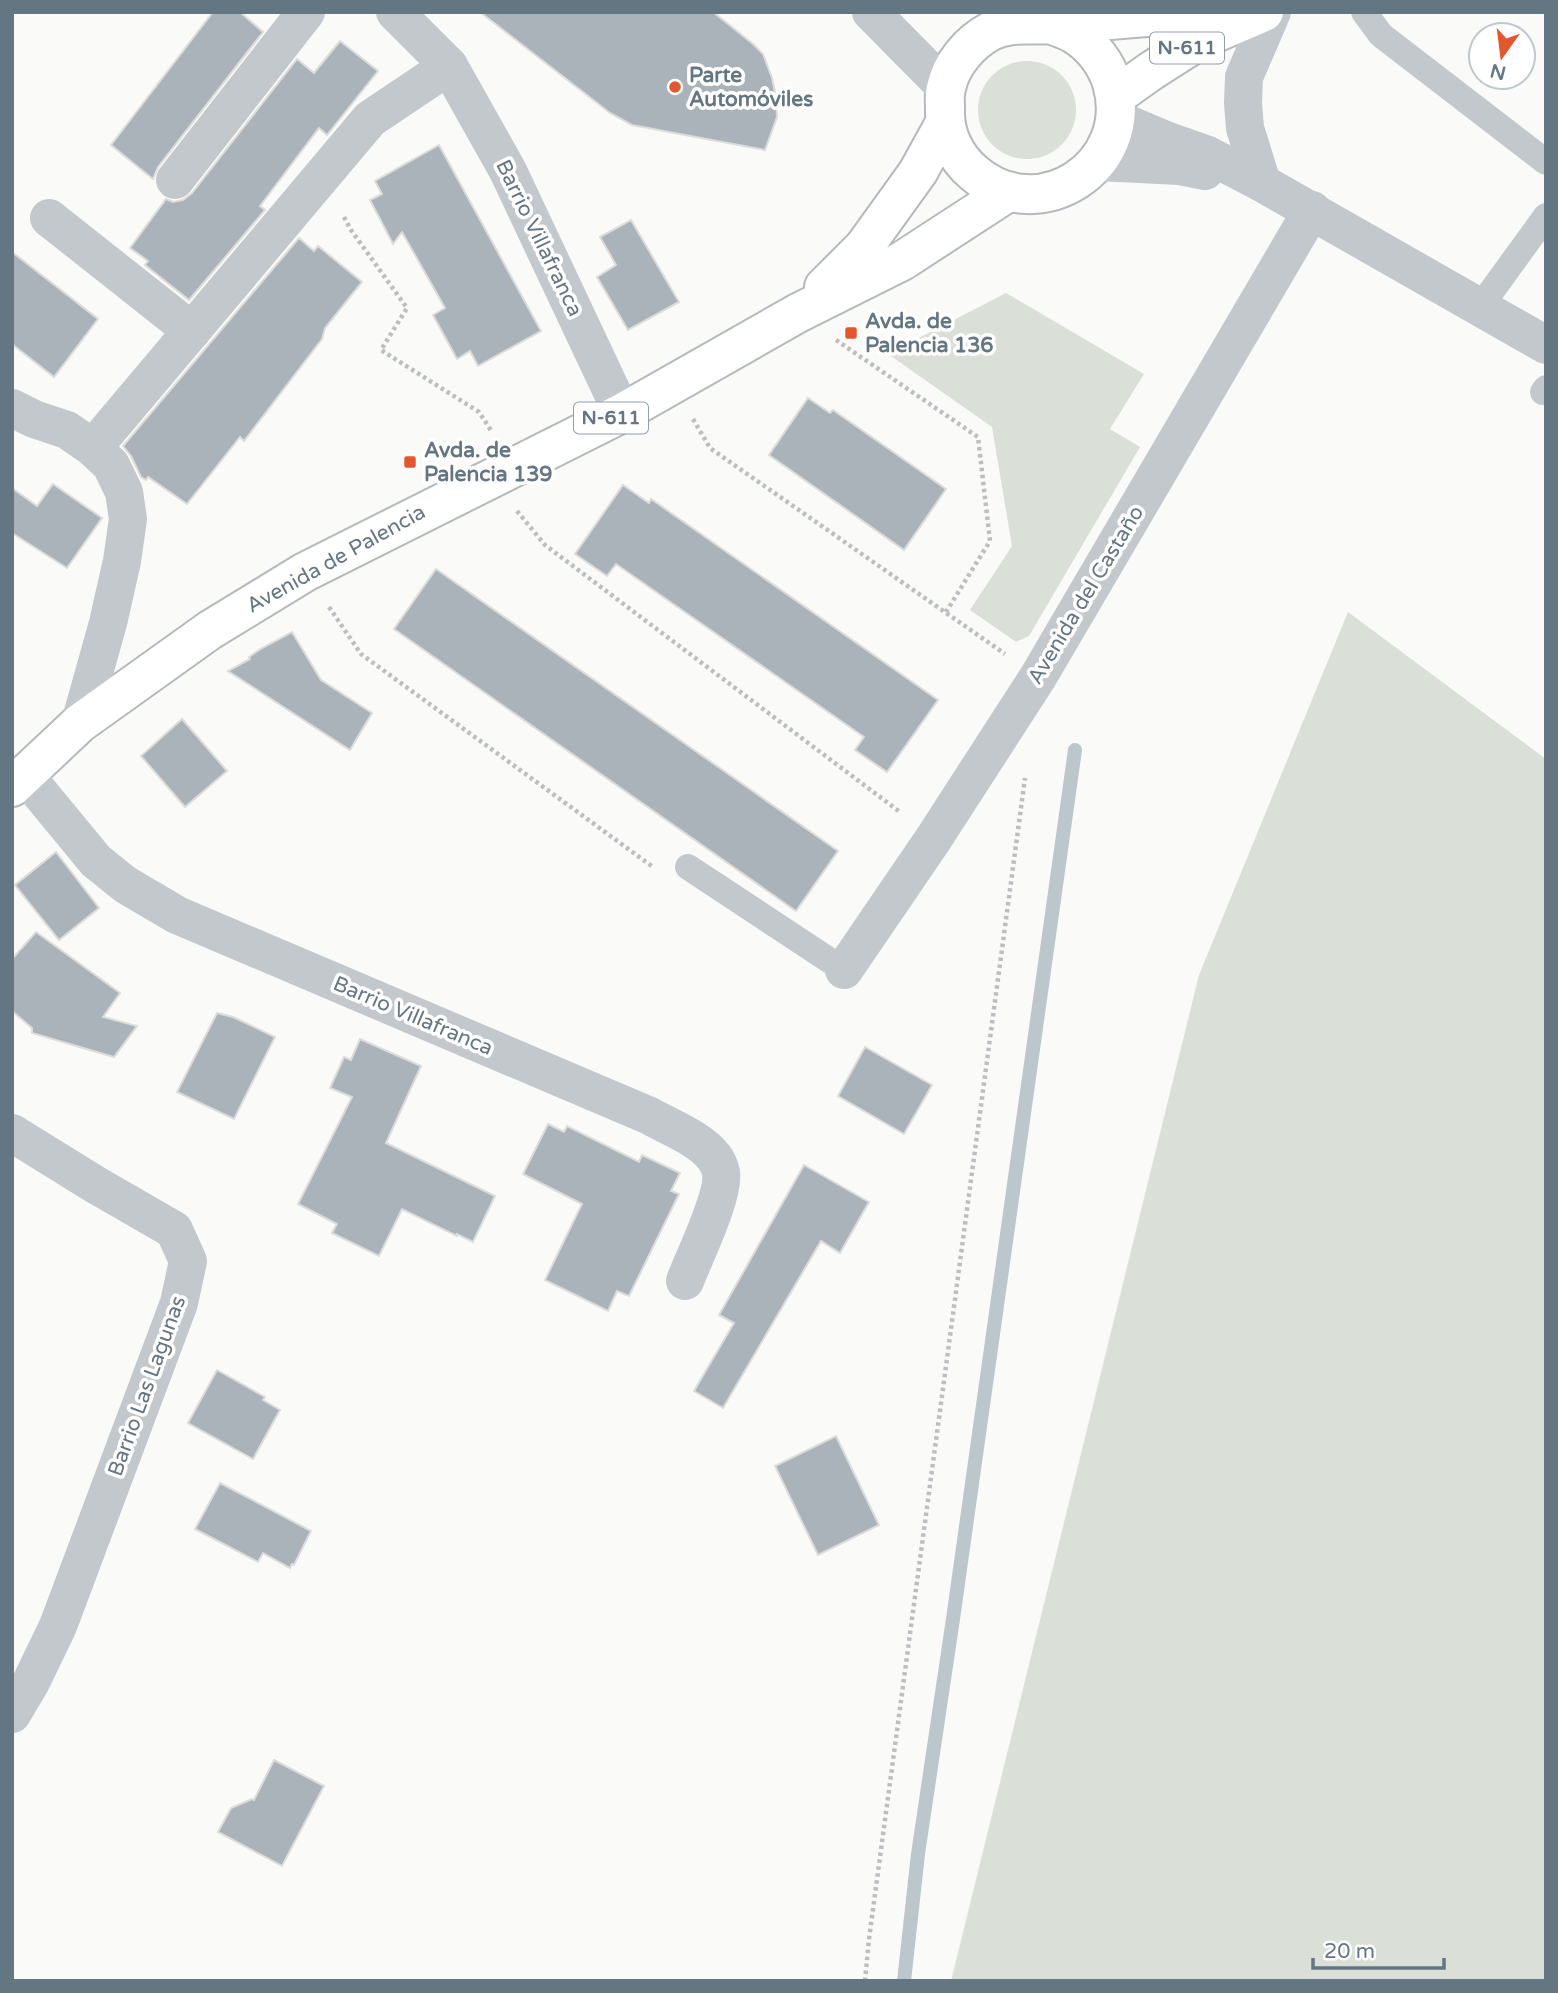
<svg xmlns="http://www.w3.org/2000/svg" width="1558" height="1993" viewBox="0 0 1558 1993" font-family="'Varela Round',sans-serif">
	<rect width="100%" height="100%" fill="#fafaf8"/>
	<g fill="#dadfd7">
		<circle cx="1027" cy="110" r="49"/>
		<path d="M1006,293L1144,374L1110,429L1140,447L1029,636L1016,642L970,610L1012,546L992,427L888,354Z"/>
		<path d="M1348,612L1546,759V1981H951L1199,975Z"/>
	</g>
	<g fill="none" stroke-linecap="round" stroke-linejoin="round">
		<path stroke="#bbc7cb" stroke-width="14" d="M904,1981L918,1854L953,1619L1075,750"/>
	</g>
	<g fill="#aab3b9" stroke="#dcdcda" stroke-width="2">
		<path d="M213,12H240L263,32L158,167L153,179L111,145Z"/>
		<path d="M480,12H713L753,44L763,54L772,78L776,97L777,117L765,150L632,125L610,113Z"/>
		<path d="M340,41L378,71L327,135L319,128L260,206L265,210L189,300L145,265L148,261L130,248L166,199L173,202L183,200L192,193L297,59L314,73Z"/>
		<path d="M439,145L541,331L478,366L470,351L457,359L433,315L445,308L402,232L393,244L370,200L382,194L375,181Z"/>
		<path d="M631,220L679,302L628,330L597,277L616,265L600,237Z"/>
		<path d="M299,238L314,251L318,246L362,282L325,328L322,339L244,441L240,437L187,504L148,477L146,480L141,477L131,456L123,446Z"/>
		<path d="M12,252L98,319L54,377L12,344Z"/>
		<path d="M808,398L830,413L833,410L946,489L904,550L769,455Z"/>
		<path d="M53,484L102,518L67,568L12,533V488L37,506Z"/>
		<path d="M623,485L649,503L651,499L938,700L887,772L855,750L864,737L616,564L607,576L575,554Z"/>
		<path d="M436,569L838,851L796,911L394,629Z"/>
		<path d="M292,632L321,680L372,713L350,750L228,671L250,659L249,657L262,648Z"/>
		<path d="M182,719L227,771L185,807L141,756Z"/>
		<path d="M56,852L99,908L59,940L15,885Z"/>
		<path d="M36,932L120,993L103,1017L137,1026L114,1057L32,1033V1028L12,1011V959Z"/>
		<path d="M217,1013L233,1017L275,1037L234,1119L177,1092Z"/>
		<path d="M360,1039L421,1066L386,1143L495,1196L473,1242L457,1234V1236L402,1209L379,1256L332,1233L337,1224L298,1204L352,1097L330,1088L344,1057L351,1060Z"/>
		<path d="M865,1047L932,1085L904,1134L838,1096Z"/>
		<path d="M548,1124L564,1132L567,1126L639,1162L642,1155L680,1173L671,1191L679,1194L629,1296L617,1291L608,1311L545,1280L582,1204L523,1174Z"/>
		<path d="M804,1165L869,1202L840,1253L821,1241L723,1408L694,1391L734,1323L719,1315Z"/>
		<path d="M217,1370L265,1397L263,1400L280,1410L253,1459L188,1423Z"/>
		<path d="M836,1436L879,1525L818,1555L775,1466Z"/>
		<path d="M220,1483L311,1531L294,1565L292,1564L290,1568L263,1553L258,1562L195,1529Z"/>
		<path d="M274,1760L324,1786L282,1866L218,1832L231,1808L252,1799L254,1800Z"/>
	</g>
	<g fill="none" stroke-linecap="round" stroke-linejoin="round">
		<defs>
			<g id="trunk">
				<path d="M1050,24C1058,27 1067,30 1074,34C1092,45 1106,63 1112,83C1136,165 1040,229 974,173C955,157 944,134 945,109C945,102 944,94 946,88C951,64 970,42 991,31C1013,21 1030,26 1053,24C1106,21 1158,16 1211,12"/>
				<path d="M1116,96L1151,71L1201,39L1264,12"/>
				<path d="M824,287L864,247L918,172L945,123"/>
				<path d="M12,787L80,723L210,630L305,572L622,413L798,313L902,261L1008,192"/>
			</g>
		</defs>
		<use href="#trunk" stroke="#b4b9bd" stroke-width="42"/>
		<g stroke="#bbbfc2" stroke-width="4.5" stroke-dasharray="3.5 3.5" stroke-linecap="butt">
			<path d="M344,217L351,230L407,308L381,350L479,412L492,432"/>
			<path d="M836,340L978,437L990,541L946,612"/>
			<path d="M693,419L710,448L1005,654"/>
			<path d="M517,511L545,545L900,812"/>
			<path d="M329,607L361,654L653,867"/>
			<path d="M865,1981L869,1939L1025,778"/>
		</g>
		<g stroke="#c3c8cc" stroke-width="26">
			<path d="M1364,12L1381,35L1546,162"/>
			<path d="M1480,307L1546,216"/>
			<path d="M1543,392L1546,388"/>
			<path d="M688,867L844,970"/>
		</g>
		<g stroke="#c3c8cc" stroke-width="38">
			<path d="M395,12L449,66L508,171L622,413"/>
			<path d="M1116,119L1168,141L1208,155L1262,183L1546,345"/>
			<path d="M1098,162L1180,166L1205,171"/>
			<path d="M175,180L306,12"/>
			<path d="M1262,183L1245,128L1243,103L1244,77L1272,12"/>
			<path d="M49,218L192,331"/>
			<path d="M12,408L34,419L67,430L93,448L111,465L124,492L128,519L122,561L108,623L80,723"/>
			<path d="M93,448L370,119L449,66"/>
			<path d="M25,775L96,861L126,885L177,915L650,1116C671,1128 699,1138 714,1157C717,1161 720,1168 721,1172C725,1195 694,1257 685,1281"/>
			<path d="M844,970L934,838L1038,677L1312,210"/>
			<path d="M12,1133L96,1185L174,1230L188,1261L179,1303L58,1626L31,1682L12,1714"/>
		</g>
		<path stroke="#c3c8cc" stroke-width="38" d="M871,12L946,88"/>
		<use href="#trunk" stroke="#fff" stroke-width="38"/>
	</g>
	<g fill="#e4572e" stroke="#fff" stroke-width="2.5">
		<circle cx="675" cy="87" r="7"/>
		<rect x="844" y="326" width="14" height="14" rx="3.5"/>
		<rect x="403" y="455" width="14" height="14" rx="3.5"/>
	</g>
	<g text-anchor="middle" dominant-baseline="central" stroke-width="7" stroke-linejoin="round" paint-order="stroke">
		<g fill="#fff" stroke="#939fa8" stroke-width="2">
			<rect x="1150" y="32.5" width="74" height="31" rx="5"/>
			<rect x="574" y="402.5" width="74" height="31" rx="5"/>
		</g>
		<g font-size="19" font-weight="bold" fill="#657683">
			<text x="1187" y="48">N-611</text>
			<text x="611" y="418">N-611</text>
		</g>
		<g font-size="21" font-weight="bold" fill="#657683" stroke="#fff" text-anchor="start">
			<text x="689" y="75">Parte<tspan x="689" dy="24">Automóviles</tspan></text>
			<text x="865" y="321">Avda. de<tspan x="865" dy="24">Palencia 136</tspan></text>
			<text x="424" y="450">Avda. de<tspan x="424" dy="24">Palencia 139</tspan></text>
		</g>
		<g font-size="21" fill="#657683" stroke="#fff">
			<text transform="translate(539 238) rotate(64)">Barrio Villafranca</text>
			<text transform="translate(336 559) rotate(-29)">Avenida de Palencia</text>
			<text transform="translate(1086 595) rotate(-59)">Avenida del Castaño</text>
			<text transform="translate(413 1016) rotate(23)">Barrio Villafranca</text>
			<text transform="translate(147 1386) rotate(-70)">Barrio Las Lagunas</text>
		</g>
	</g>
	<rect width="1558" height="1993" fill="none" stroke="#657683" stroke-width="28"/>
	<g transform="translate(1502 56) rotate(194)"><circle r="33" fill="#ffffff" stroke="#c1c8cd" stroke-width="2"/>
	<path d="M0-5L12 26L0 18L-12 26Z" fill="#e4572e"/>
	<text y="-10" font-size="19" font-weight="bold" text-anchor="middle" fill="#657683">N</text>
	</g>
	<path d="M1313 1958v10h131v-10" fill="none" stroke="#657683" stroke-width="3.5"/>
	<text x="1324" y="1958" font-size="21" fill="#657683" stroke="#ffffff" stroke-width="5" paint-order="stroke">20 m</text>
</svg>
